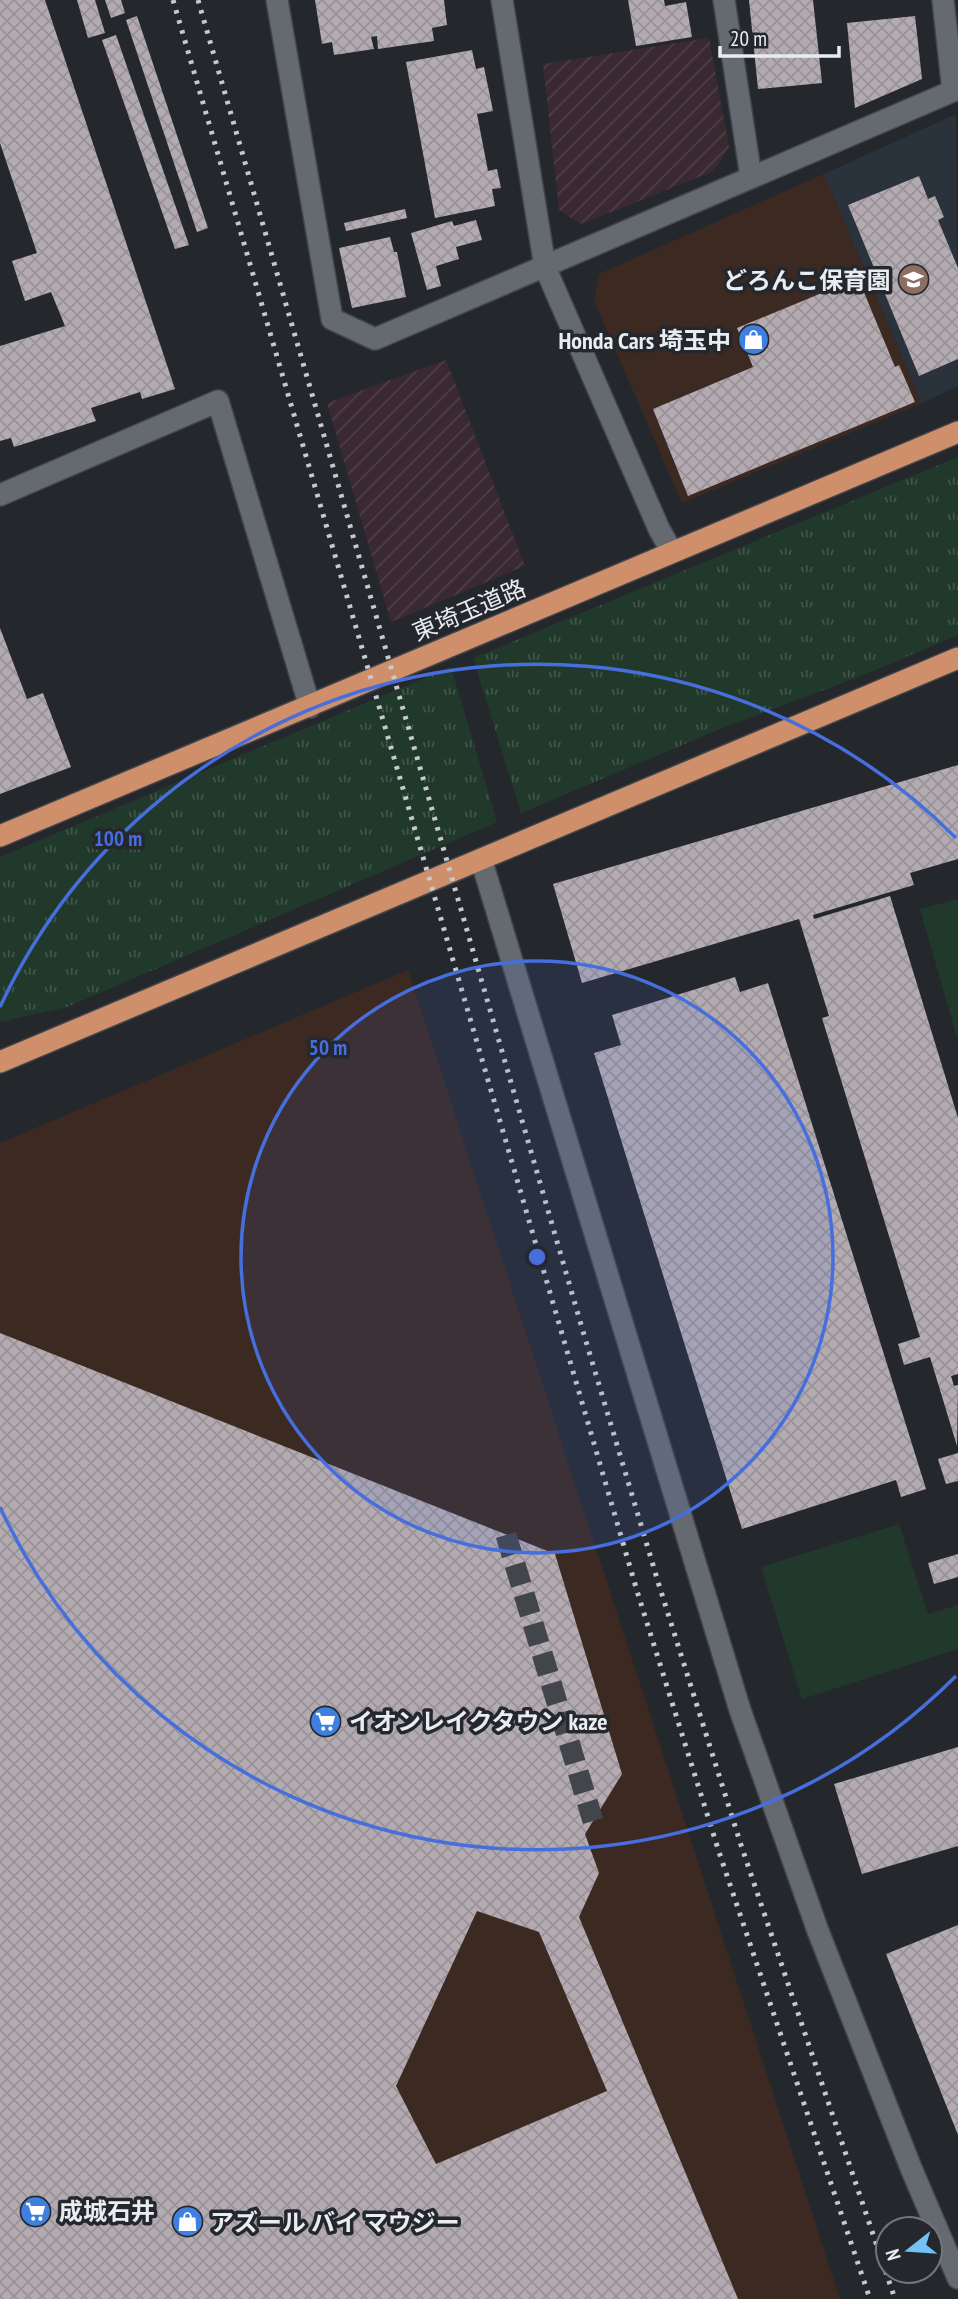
<svg xmlns="http://www.w3.org/2000/svg" width="958" height="2299" viewBox="0 0 958 2299" font-family="'PT Sans Narrow','Noto Sans JP',sans-serif">
	<defs>
		<pattern id="industrial-furrows" width="10" height="10" patternUnits="userSpaceOnUse" patternTransform="scale(1.75)"><rect width="10" height="10" fill="#3b2931"/><path d="M-1 1l2-2M0 10L10 0M9 11l2-2" fill="none" stroke="#4e3e45"/></pattern>
		<pattern id="grass-tufts" width="24" height="20" patternUnits="userSpaceOnUse" patternTransform="scale(1.75)"><rect width="24" height="20" fill="#21392a"/><path d="M3 7l-1-3M5 7V3M7 7l1-3M15 17l-1-3M17 17v-4M19 17l1-3" fill="none" stroke="#415649"/></pattern>
		<pattern id="building-cross-hatch" width="8" height="8" patternUnits="userSpaceOnUse" patternTransform="scale(1.75)"><rect width="8" height="8" fill="#b3abb1"/><path d="M0 0l8 8M0 8l8-8" fill="none" stroke="#989297"/></pattern>
	</defs>
	<rect width="100%" height="100%" fill="#24282d"/>
	<g fill="#3c2a22">
		<path d="M824,174L922,403L682,503L594,301L599,274Z"/>
		<path d="M408,970L840,2299H0V1143Z"/>
	</g>
	<g fill="url(#industrial-furrows)">
		<path d="M709,38L729,147L714,171L581,224L559,210L543,64Z"/>
		<path d="M446,360L525,566L391,622L327,403Z"/>
	</g>
	<path fill="#2a323c" d="M956,114L958,386L922,403L824,174Z"/>
	<g fill="url(#grass-tufts)">
		<path d="M958,457V635L861,676L725,727L521,813L473,658Z"/>
		<path d="M451,667L497,822L67,1007L0,1022V857Z"/>
	</g>
	<g fill="#21392a">
		<path d="M958,899V1041L920,909Z"/>
		<path d="M899,1524L928,1614L958,1605V1649L802,1699L761,1567Z"/>
	</g>
	<g fill="url(#building-cross-hatch)" fill-rule="evenodd">
		<path d="M0,0H45L175,389L142,399L140,392L91,408L96,421L14,447L11,438L0,441V346L65,326L51,292L25,301L12,261L37,253L0,143Z"/>
		<path d="M77,0H95L105,33L88,38Z"/>
		<path d="M105,0H121L125,13L111,18Z"/>
		<path d="M315,0H444L447,25L432,28L434,41L378,49L377,36L371,37L374,49L334,55L332,42L322,44Z"/>
		<path d="M628,0H664L665,6L686,2L692,37L636,46Z"/>
		<path d="M749,0H813L822,83L758,89Z"/>
		<path d="M137,16L208,228L197,232L126,20Z"/>
		<path d="M915,16L922,79L855,108L847,23Z"/>
		<path d="M116,35L189,245L175,249L102,40Z"/>
		<path d="M472,50L476,69L484,67L493,111L477,114L488,171L497,169L501,188L492,189L495,206L435,218L406,62Z"/>
		<path d="M919,176L928,199L935,196L944,217L938,220L958,268V359L919,376L848,205Z"/>
		<path d="M405,209L407,218L346,231L344,223Z"/>
		<path d="M476,220L482,240L456,247L459,259L436,266L441,286L427,290L411,233L452,221L454,226Z"/>
		<path d="M390,237L394,252H397L406,297L352,308L339,248Z"/>
		<path d="M858,278L895,367L899,365L915,402L688,496L653,409L753,367L737,328Z"/>
		<path d="M0,628L27,699L43,693L71,767L0,794Z"/>
		<path d="M958,765V859L910,873L914,885L813,915L814,919L890,896L958,1118V1374L951,1376L954,1386L958,1385L957,1446L930,1357L904,1365L898,1344L920,1337L822,1018L829,1016L799,919L582,983L553,884Z"/>
		<path d="M735,977L740,992L768,983L926,1489L901,1497L896,1480L742,1529L594,1053L621,1045L612,1015Z"/>
		<path d="M0,1333L555,1554L622,1774L585,1834L599,1873L579,1917L738,2299H0ZM477,1911L539,1932L607,2091L436,2164L396,2086Z"/>
		<path d="M958,1453V1481L946,1484L938,1459Z"/>
		<path d="M958,1554V1577L934,1584L928,1563Z"/>
		<path d="M958,1747V1846L862,1874L834,1784Z"/>
		<path d="M958,1925V2135L886,1954Z"/>
	</g>
	<g fill="none" stroke-linecap="round" stroke-linejoin="round">
		<path stroke="#42454a" stroke-width="21" stroke-dasharray="21 10" stroke-linecap="butt" d="M506,1535L593,1821"/>
		<defs>
			<g id="minor">
				<path d="M277,0L332,319L375,339L953,91L943,0"/>
				<path d="M502,0L545,267L659,529L672,552"/>
				<path d="M724,0L751,177"/>
				<path d="M0,495L218,401L310,707"/>
				<path d="M481,859L740,1710L818,1931L911,2168L958,2278"/>
			</g>
			<g id="highway">
				<path d="M0,836L958,432"/>
				<path d="M0,1062L958,658"/>
			</g>
		</defs>
		<use href="#minor" stroke="#42464a" stroke-width="24"/>
		<use href="#highway" stroke="#42464a" stroke-width="24"/>
		<use href="#minor" stroke="#656a70" stroke-width="21"/>
		<use href="#highway" stroke="#d08f6b" stroke-width="21"/>
		<g stroke="#c6cace" stroke-width="5" stroke-dasharray="3.5 7" stroke-linecap="butt">
			<path d="M173,0L637,1591L719,1852L870,2299"/>
			<path d="M198,0L582,1328L659,1585L741,1845L895,2299"/>
		</g>
	</g>
	<circle cx="537" cy="1257" r="296" fill="#466edd" fill-opacity=".12"/>
	<g fill="none" stroke="#466edd" stroke-width="3.5">
		<circle cx="537" cy="1257" r="296"/>
		<path d="M956 1676A592 592 0 0 1 0 1507M0 1007A592 592 0 0 1 956 838"/>
	</g>
	<defs>
		<symbol id="school-disc" viewBox="-11 -11 22 22"><circle r="9.5" fill="#8d6e63" stroke="#24282d"/><path d="M0-5L7-2L0 1L-7-2ZM-4 1L0 2.5L4 1V4Q0 6-4 4Z" fill="#fff"/></symbol>
		<symbol id="shop-disc" viewBox="-11 -11 22 22"><circle r="9.5" fill="#3f7fe0" stroke="#24282d"/><path d="M-5-2.5h2.3a2.7 3.5 0 0 1 5.4 0H5L5.5 6h-11ZM-1.5-2.5h3a1.5 2.3 0 0 0-3 0Z" fill="#fff"/></symbol>
		<symbol id="supermarket-disc" viewBox="-11 -11 22 22"><circle r="9.5" fill="#3f7fe0" stroke="#24282d"/><path d="M-6-5.5h2.5l.6 2H6L4.5 2H-2.5L-4.4-4H-6ZM-1.5 3.2a1.3 1.3 0 1 0 .1 0ZM3 3.2a1.3 1.3 0 1 0 .1 0Z" fill="#fff"/></symbol>
	</defs>
	<g fill-rule="evenodd">
		<use href="#school-disc" x="896" y="262" width="35" height="35"/>
		<use href="#shop-disc" x="736" y="322" width="35" height="35"/>
		<use href="#supermarket-disc" x="308" y="1704" width="35" height="35"/>
		<use href="#supermarket-disc" x="18" y="2194" width="35" height="35"/>
		<use href="#shop-disc" x="170" y="2204" width="35" height="35"/>
	</g>
	<g text-anchor="middle" dominant-baseline="central" stroke-width="7" stroke-linejoin="round" paint-order="stroke">
		<g font-size="24" font-weight="bold" fill="#e9ecf0" stroke="#24282d" text-anchor="start">
			<text x="891" y="280" text-anchor="end">どろんこ保育園</text>
			<text x="731" y="340" text-anchor="end">Honda Cars 埼玉中</text>
			<text x="349" y="1721">イオンレイクタウン kaze</text>
			<text x="59" y="2211">成城石井</text>
			<text x="210" y="2222">アズール バイ マウジー</text>
		</g>
		<g font-size="24" fill="#e9ecf0" stroke="#24282d">
			<text transform="translate(469 610) rotate(-23)">東埼玉道路</text>
		</g>
	</g>
	<circle cx="537" cy="1257" r="10" fill="#466edd" stroke="#24282d" stroke-width="3.5"/>
	<g font-size="21" text-anchor="middle" font-weight="bold" fill="#466edd" stroke="#24282d" stroke-width="7" stroke-linejoin="round" paint-order="stroke">
		<text x="118" y="846">100 m</text>
		<text x="328" y="1055">50 m</text>
	</g>
	<g transform="translate(909 2250) rotate(253)"><circle r="33" fill="#24282d" stroke="#73767b" stroke-width="2"/>
	<path d="M0-5L12 26L0 18L-12 26Z" fill="#73c1f5"/>
	<text y="-10" font-size="19" font-weight="bold" text-anchor="middle" fill="#e9ecf0">N</text>
	</g>
	<path d="M720 46v10h119v-10" fill="none" stroke="#e9ecf0" stroke-width="3.5"/>
	<text x="730" y="46" font-size="21" fill="#e9ecf0" stroke="#24282d" stroke-width="5" paint-order="stroke">20 m</text>
</svg>
